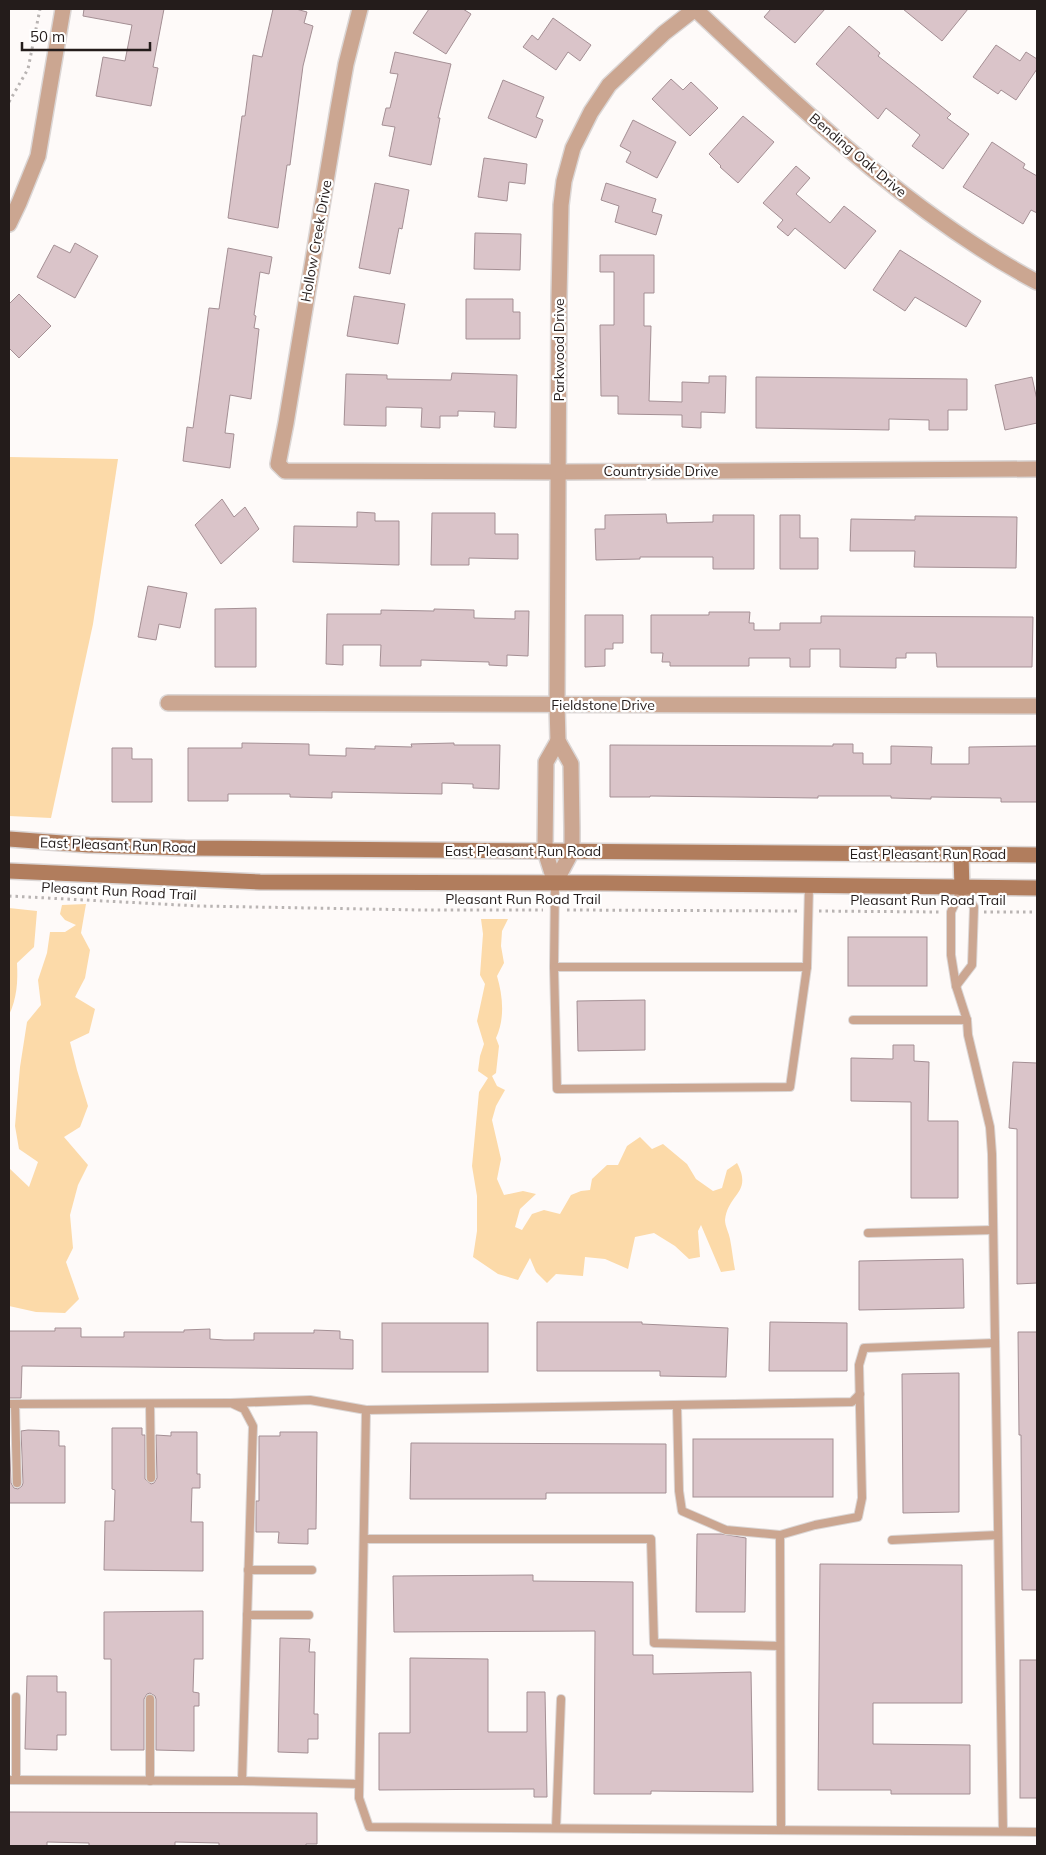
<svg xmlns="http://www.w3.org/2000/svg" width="1046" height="1855" viewBox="0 0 1046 1855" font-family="Mulish,sans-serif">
	<rect width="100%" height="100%" fill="#fefaf9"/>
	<g fill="#fcdaa9">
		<path d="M9,457L118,459L93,624L51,818L9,816Z"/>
		<path d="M86,904L81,933L90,950L85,978L75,997L95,1009L89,1033L70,1042L77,1070L88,1106L80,1127L64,1137L88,1165L78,1185L70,1215L73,1248L66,1262L79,1299L65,1313L36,1312L9,1306V1168L29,1187L38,1162L19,1149L15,1126L20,1067L27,1022L41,1005L38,980L47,953L50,932H65L76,925L65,920L60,914L62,905Z"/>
		<path d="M9,908L37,911L34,947L17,963C18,982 17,998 9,1015Z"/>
		<path d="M481,919H508L502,931L501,946L504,963L497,976C503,996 505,1019 496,1038L499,1046L496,1073L492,1076L497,1086L505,1090L496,1106L492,1120L501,1159L497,1179L504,1195L523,1191L536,1194L520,1209L515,1227L522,1230L532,1214L544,1210L560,1214L571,1195L581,1191L590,1190L592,1179L607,1165H618L627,1146L640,1137L652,1149L663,1144L687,1164L696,1179L713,1191L722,1188L727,1170L737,1163C753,1193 728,1193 725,1220C725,1226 729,1233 730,1239C732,1249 733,1260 735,1270L721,1272L701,1225L698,1231L700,1257L689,1259L675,1246L654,1233L635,1237L628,1269L605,1259L585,1257L583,1276L556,1274L547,1283L536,1272L530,1258L518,1280L498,1274L473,1257L477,1231V1196L472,1166L479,1092L488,1078L478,1071L480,1056L484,1044L477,1021L485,984L480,975L483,934Z"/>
	</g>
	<g fill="#dac4c9" stroke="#a48f94">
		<path d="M84,9H164L153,67L158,68L151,106L96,96L103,57L125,61L132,25L83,16Z"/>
		<path d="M273,9H296L307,12L304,23L313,26L303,66L290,165H287L278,228L228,218L242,116H245L253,55L262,57Z"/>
		<path d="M429,9H463L471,14L446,54L413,33Z"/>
		<path d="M771,9H825L795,43L764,17Z"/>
		<path d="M903,9H968L942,41Z"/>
		<path d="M553,18L591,45L580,61L568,52L556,70L523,47L532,35L538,40Z"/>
		<path d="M849,26L880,53L878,56L951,114L947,118L969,134L943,169L912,146L920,135L886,108L878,119L816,64Z"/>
		<path d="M996,45L1020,61L1026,52L1037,59V69L1016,100L1001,90L998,94L973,77Z"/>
		<path d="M395,52L451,64L438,118H440L431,165L389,156L395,127L382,125L386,108H390L398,74L390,73Z"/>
		<path d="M671,79L683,90L691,82L718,108L690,136L652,99Z"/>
		<path d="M503,80L544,97L536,117L543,120L536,138L488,118Z"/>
		<path d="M743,116L774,142L738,183L720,167L721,166L709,154Z"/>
		<path d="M633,120L676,142L657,178L626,162L631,152L620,146Z"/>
		<path d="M992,142L1025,164L1023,168L1037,176V213L1031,210L1023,224L963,187Z"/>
		<path d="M484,158L527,164L525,184L509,182L507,201L478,197Z"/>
		<path d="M796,166L810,178L796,194L830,223L844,206L876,231L845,269L795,228L788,236L777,227L783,220L763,203Z"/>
		<path d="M375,183L409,190L402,229L399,228L390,274L359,268Z"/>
		<path d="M606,183L656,199L652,212L662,215L656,235L615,222L619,206L601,200Z"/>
		<path d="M475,233L521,234L520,270L474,269Z"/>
		<path d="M75,243L98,256L75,298L37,277L54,245L70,253Z"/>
		<path d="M228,248L272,257L269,274L260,272L254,315L256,316L254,328L259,329L251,399L230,395L225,433L234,434L230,468L183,461L187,427L193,428L209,308L219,309Z"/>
		<path d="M900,250L981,301L966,327L915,297L905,311L873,290Z"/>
		<path d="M600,255H654V293H644V326H651L649,401L682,402V382L709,383V376H726L725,413L701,412V428L682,427V415L618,414V396H601L600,325H614V272H600Z"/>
		<path d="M19,294L51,326L19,358L9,348V304Z"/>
		<path d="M354,296L405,304L398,344L347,336Z"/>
		<path d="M466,299H513V312H520V339H466Z"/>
		<path d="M452,373L517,375L516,428L494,427L495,412L458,411V416H440V428L421,427L422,408L386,407V426L344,425L346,374L387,375V379L451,380Z"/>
		<path d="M756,377L967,379V410H948V430H929V420L889,419V430L756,428Z"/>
		<path d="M1032,377L1037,400V423L1005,430L995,385Z"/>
		<path d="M222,499L234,517L245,507L259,529L221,564L195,525Z"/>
		<path d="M357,512L375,513V521H399V565L293,562L294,526L357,527Z"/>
		<path d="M432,513H495V534H518V559L469,558V565H431Z"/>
		<path d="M666,514L667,523L713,522V515H754V569H713V557H640V559L596,560L595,529H605V515Z"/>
		<path d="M780,515H800V538H818V569H780Z"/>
		<path d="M915,516L1017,517L1016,568L914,567L915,551H850L851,519L915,520Z"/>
		<path d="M148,586L187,593L180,628L159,624L156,640L138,637Z"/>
		<path d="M256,608V667H215V609Z"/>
		<path d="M434,609L474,610V618L515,619V611H529L528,656L507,655V666L489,665V662L421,660V666H380L381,645H343V665L326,664L327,614H381V610L434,611Z"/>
		<path d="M709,612H750L749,623H754V630H780V623H821V616L1033,617L1032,667H937L936,653H906V658H896V668L840,667V649H810V667H790V658H749V666H670V662H662L663,653H651V615H709Z"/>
		<path d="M585,615H623V643H613V649H605V666L585,667Z"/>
		<path d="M242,743L309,744V755L346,756V748L375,749V746L412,747L411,744L454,743V745H500L499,789L473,788V784L442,783V794L332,792V798L290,797V794H228V801H188V748H242Z"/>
		<path d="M833,744H853V753H863V764H891V746L932,747L931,764H969V747L1037,746V802H1001V798L931,797V799L891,798V796H818V798L650,796V797H610V745L833,746Z"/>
		<path d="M112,748H132V759H152V802H112Z"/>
		<rect x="848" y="937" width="79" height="49"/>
		<path d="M645,1000V1050L578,1051L577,1001Z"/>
		<path d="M893,1045H914V1061L929,1062L928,1121H958V1198H911V1102L851,1101V1058L893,1059Z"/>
		<path d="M1013,1062L1037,1063V1283L1017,1284V1129L1009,1128Z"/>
		<path d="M963,1259L964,1308L859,1310V1261Z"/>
		<path d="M537,1322H642V1324L728,1328L726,1377L660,1376V1371H537Z"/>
		<path d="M770,1322L847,1323V1371H769Z"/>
		<rect x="382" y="1323" width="106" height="49"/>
		<path d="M55,1328H81V1337H124V1332H184V1330L210,1329V1339L224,1340H254V1333H314V1330L340,1331V1339L353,1340V1369L22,1366L21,1398H9V1331H55Z"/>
		<path d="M1018,1332H1037V1590H1022L1021,1435H1019Z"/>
		<path d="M959,1373V1512L903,1513L902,1374Z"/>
		<path d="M112,1428H142V1435H145V1479L151,1484L154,1483L157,1478L156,1435L171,1436V1432H197V1474H200V1488H192L191,1522H203V1571L104,1570L105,1521H114L115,1490L112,1489Z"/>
		<path d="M28,1430L59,1431V1446H65V1503H9V1431L11,1483L14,1488L18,1489L22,1486L23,1483L21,1431Z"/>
		<path d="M280,1432H317L316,1529H308V1544L278,1543L279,1532H256V1501H259V1436H280Z"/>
		<rect x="693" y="1439" width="140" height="58"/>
		<path d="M411,1443L666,1444V1493H546V1499H410Z"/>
		<path d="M697,1534H722L746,1538L745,1612H696Z"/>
		<path d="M820,1564L962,1565V1703H873V1744L970,1745V1794H891V1790H818Z"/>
		<path d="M533,1575V1581L633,1582V1655H653V1674L751,1672L753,1792L651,1791V1794H594L595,1631L394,1632L393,1576Z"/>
		<path d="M203,1611V1659H194L193,1692L199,1693V1706H194V1751L156,1750V1699L155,1696L150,1693L147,1694L144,1699V1750H111V1659H104V1612Z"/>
		<path d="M280,1638L310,1639L309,1652H315L314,1714H318V1739H308V1753L278,1752Z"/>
		<path d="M410,1658L488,1659V1732H527V1692H545L547,1797H534V1789L379,1790V1733H410Z"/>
		<rect x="1020" y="1660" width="17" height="138"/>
		<path d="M27,1676H57V1692H66V1735H57V1750L25,1749Z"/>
		<path d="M9,1812L317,1813V1844H306V1846H219V1843L175,1842V1846H89V1843L47,1842V1846H9Z"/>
	</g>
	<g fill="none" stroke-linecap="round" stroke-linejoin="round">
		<defs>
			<g id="lane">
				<path d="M555,883L554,967H807L809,886"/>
				<path d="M962,888L951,912V955L956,986L967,1020L968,1035L990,1127L992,1154L1003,1831"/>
				<path d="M554,967L557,1089L790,1087L807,967"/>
				<path d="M956,986L972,965L974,907L962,888"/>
				<path d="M853,1020H967"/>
				<path d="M868,1233L993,1230"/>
				<path d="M231,1403L310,1400L366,1410L852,1402L860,1394"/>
				<path d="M9,1404L231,1403L244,1409L253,1426L242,1781"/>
				<path d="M15,1404L17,1483"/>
				<path d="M150,1404L151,1478"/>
				<path d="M677,1406L679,1491L682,1511L726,1530L780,1535"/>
				<path d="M366,1410L359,1798L369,1827L1037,1832"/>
				<path d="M364,1539H651L654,1643L780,1646"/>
				<path d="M892,1540L998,1535"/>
				<path d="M248,1570H312"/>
				<path d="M247,1615H309"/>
				<path d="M150,1699V1781"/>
				<path d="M9,1780L242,1781L359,1784"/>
				<path d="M16,1780V1697"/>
				<path d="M556,1828L561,1699"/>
				<path d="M781,1830L780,1535L815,1525L858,1517L862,1498L859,1365L864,1348L995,1343"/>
			</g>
			<g id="street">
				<path d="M360,9L346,64L338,109L286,423L278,464L285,471L558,472L1037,469"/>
				<path d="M695,9C801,108 908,213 1037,282"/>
				<path d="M9,224L19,203L38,156L63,9"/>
				<path d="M168,703L1037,706"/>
				<path d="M555,883L572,851V828L571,764L558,741L557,705L559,298L561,205L564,181L573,148L591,112L609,85L664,33L695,9"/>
				<path d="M555,883L545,851L546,762L558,741"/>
			</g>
			<g id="secondary">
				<path d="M9,839L89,845L185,848L1037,855"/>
				<path d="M961,855L962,888"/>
				<path d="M9,871L260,882L604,883L1037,888"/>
			</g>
		</defs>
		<use href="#lane" stroke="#dbd6d5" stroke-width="10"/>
		<use href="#street" stroke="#dbd6d5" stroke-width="18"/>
		<use href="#secondary" stroke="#dbd6d5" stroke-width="18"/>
		<g stroke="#b9b4b3" stroke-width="3" stroke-dasharray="2.5 4" stroke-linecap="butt">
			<path d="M9,102L28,69L40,9"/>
			<path d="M9,896L199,906L421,910H543"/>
			<path d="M567,910L798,911"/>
			<path d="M819,911L940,912"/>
			<path d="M984,912H1037"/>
		</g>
		<use href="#lane" stroke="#cba691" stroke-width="8"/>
		<use href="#street" stroke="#cba691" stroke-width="15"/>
		<use href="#secondary" stroke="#b17d5d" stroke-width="15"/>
	</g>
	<g text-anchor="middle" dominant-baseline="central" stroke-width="4.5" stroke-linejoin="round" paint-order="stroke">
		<g font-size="14" fill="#241c1b" stroke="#fff">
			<text transform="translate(858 155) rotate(40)">Bending Oak Drive</text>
			<text transform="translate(316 241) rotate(-80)">Hollow Creek Drive</text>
			<text transform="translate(559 350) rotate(-90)">Parkwood Drive</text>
			<text x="661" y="471">Countryside Drive</text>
			<text x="603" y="705">Fieldstone Drive</text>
			<text transform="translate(118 845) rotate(2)">East Pleasant Run Road</text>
			<text x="523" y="851">East Pleasant Run Road</text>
			<text x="928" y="854">East Pleasant Run Road</text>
			<text transform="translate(119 891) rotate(3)">Pleasant Run Road Trail</text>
			<text x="523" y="899">Pleasant Run Road Trail</text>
			<text x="928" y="900">Pleasant Run Road Trail</text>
		</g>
	</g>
	<rect width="1046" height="1855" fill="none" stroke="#241c1b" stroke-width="20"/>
	<path d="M22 42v8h128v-8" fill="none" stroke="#241c1b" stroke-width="2.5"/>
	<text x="30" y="42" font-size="15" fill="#241c1b" stroke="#ffffff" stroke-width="4" paint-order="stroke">50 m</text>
</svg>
